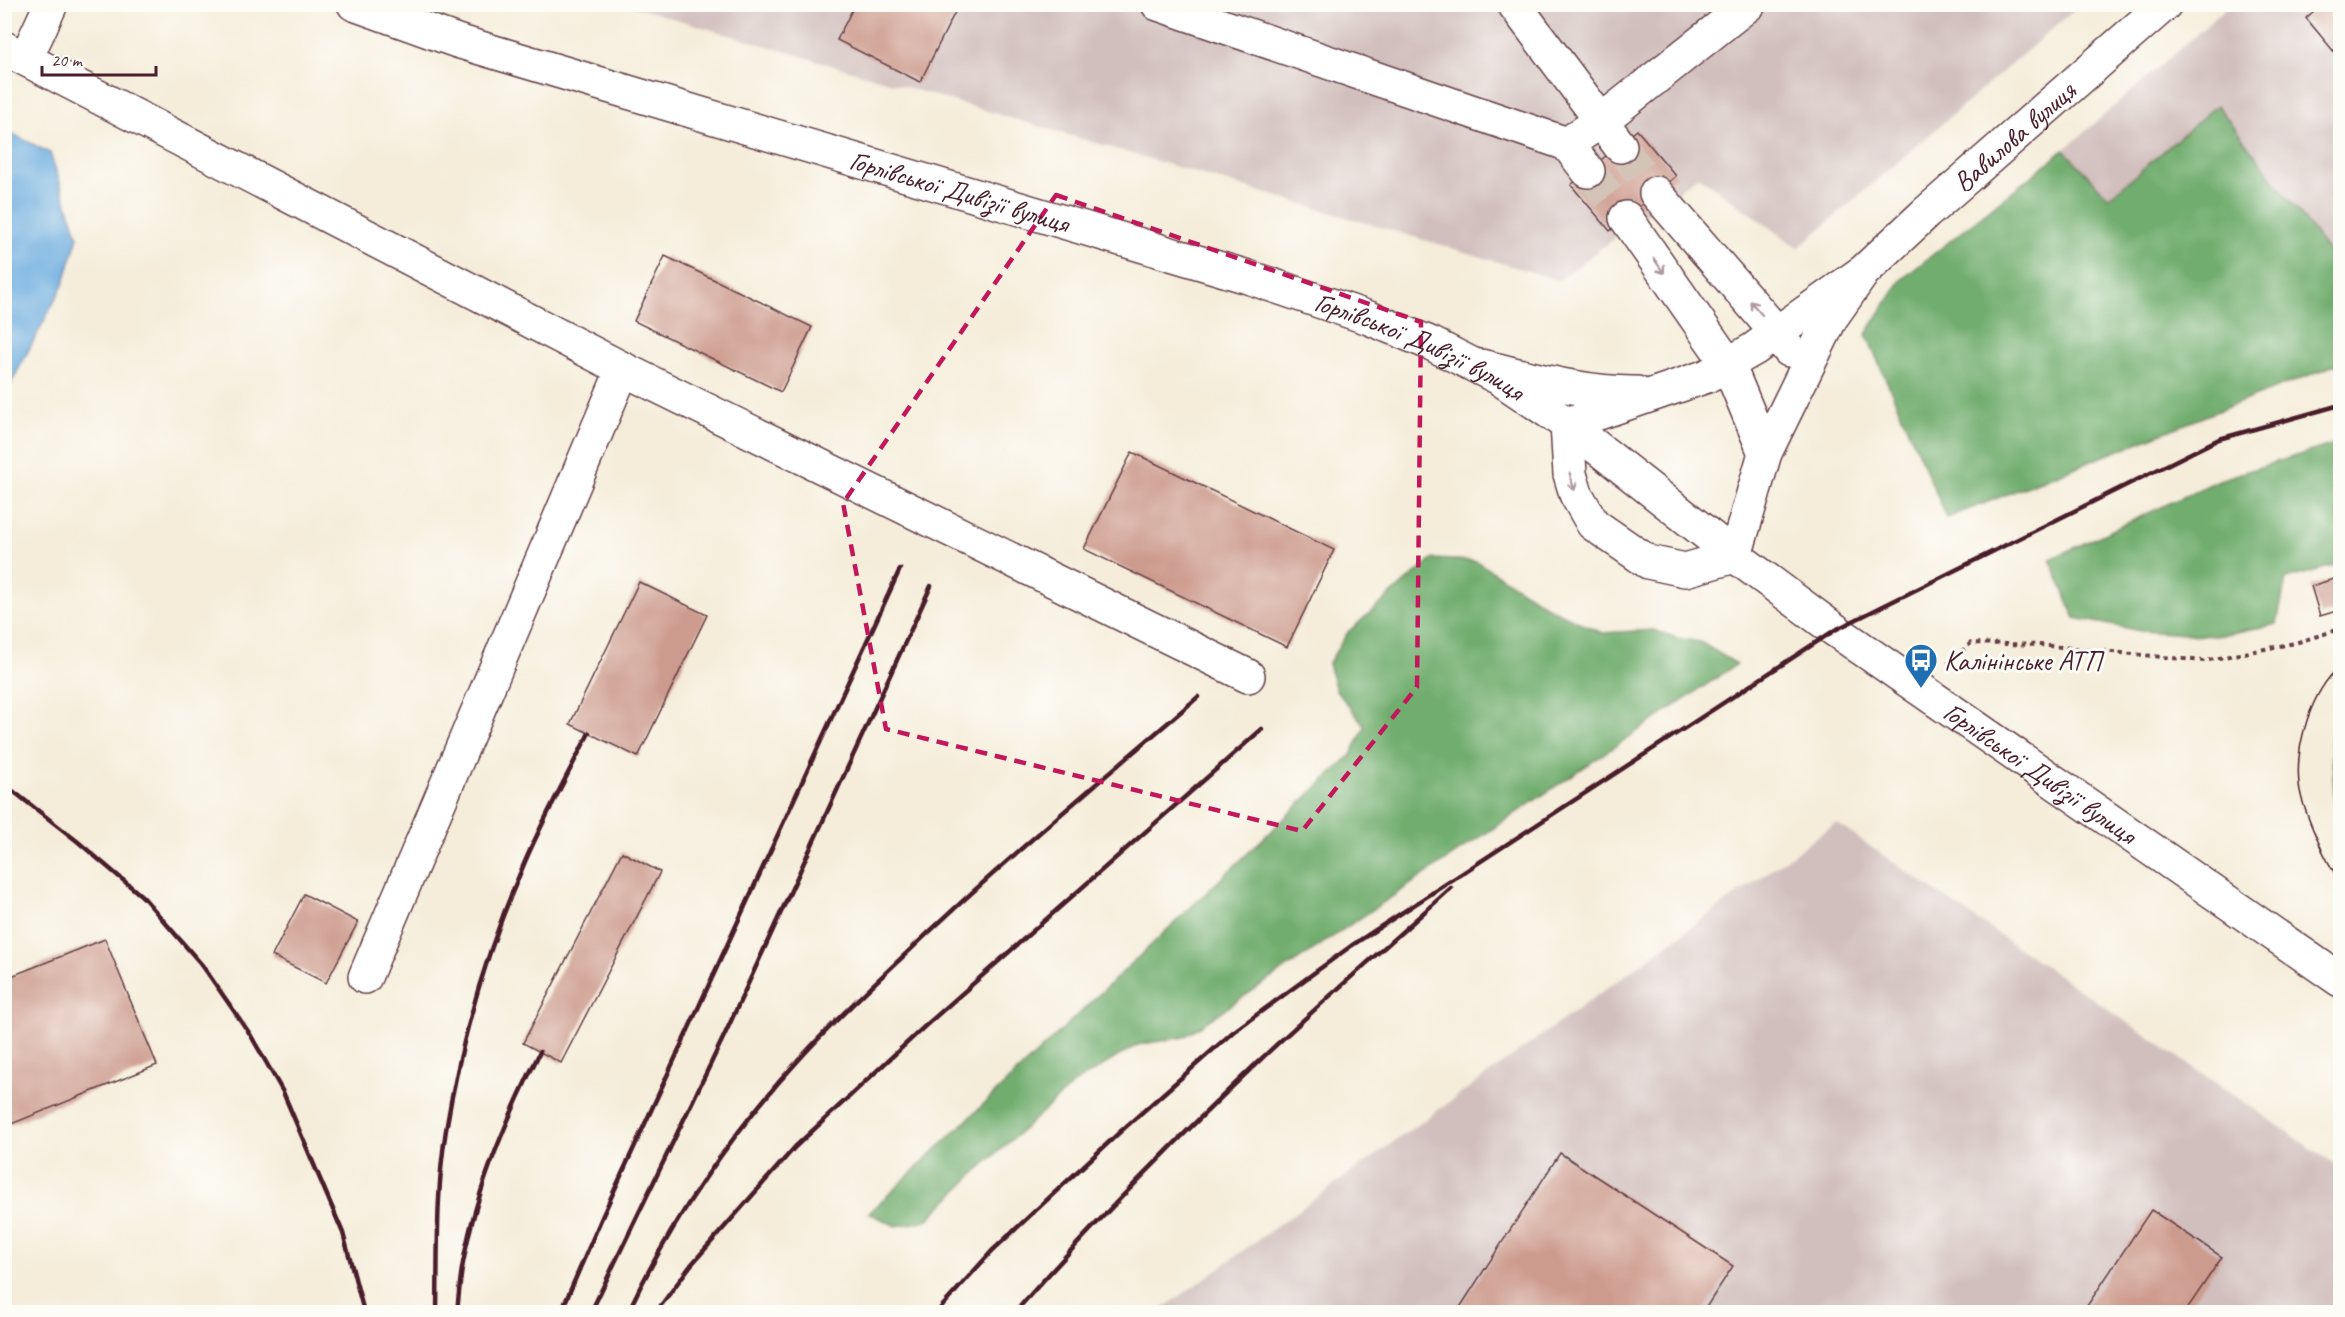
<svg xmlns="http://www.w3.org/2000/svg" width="2345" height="1317" viewBox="0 0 2345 1317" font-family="Caveat,sans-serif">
	<rect width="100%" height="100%" fill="#fdfcf7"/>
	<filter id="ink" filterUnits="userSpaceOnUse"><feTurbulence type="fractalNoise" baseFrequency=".0167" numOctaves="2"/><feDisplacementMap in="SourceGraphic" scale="12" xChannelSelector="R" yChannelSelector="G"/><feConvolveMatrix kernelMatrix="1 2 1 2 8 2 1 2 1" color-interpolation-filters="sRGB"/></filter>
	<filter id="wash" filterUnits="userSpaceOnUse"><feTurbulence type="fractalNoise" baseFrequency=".008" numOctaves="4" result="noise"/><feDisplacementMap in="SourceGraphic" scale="24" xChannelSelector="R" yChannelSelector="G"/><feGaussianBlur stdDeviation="1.35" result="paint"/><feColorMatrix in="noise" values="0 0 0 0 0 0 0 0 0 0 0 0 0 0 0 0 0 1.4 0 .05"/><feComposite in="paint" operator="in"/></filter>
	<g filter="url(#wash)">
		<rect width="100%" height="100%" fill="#f5edda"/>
		<g fill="#d1bfbd">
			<path d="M628,5H2080L1798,248L1698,176L1559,280Z"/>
			<path d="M2230,5H2340V267L2217,105L2108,199L2064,150Z"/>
			<path d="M1836,823L2340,1168V1312H1158Z"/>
		</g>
		<g fill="#71ad6e" stroke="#5e664c" stroke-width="1.5">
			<path d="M2217,105L2340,267V363L1947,518L1866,334L1901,280L2064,150L2109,198Z"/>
			<path d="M2340,442V564L2286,579L2277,624L2216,636L2141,631L2075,618L2050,559L2219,480Z"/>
			<path d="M1432,559L1476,561L1551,609L1602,633L1654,630L1677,638L1700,642L1737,664L1184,1037L1137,1045L1076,1082L981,1167L926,1221L896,1226L869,1213L1351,755L1365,726L1336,690L1328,664L1348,632Z"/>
			<path d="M2340,725V819L2335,803L2331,739Z"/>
		</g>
		<path fill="#6aacdf" stroke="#5a6685" stroke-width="1.5" d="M5,130L50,153L78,237L63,285L5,395Z"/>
		<g id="blocks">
			<g fill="#cd9b8e">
				<path d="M855,4H959L920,82L837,40Z"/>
				<path d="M2322,4H2340V59L2306,18Z"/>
				<path d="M1637,130L1676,176L1610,231L1571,185Z"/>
				<path d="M665,256L812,327L781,392L634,321Z"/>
				<path d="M1132,452L1334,550L1287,647L1084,549Z"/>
				<path d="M2340,577V610L2320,616L2311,586Z"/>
				<path d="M639,582L707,615L638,757L570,724Z"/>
				<path d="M622,852L660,872L561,1063L523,1043Z"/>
				<path d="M304,894L358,922L326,983L272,956Z"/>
				<path d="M105,939L157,1065L4,1127V979Z"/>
				<path d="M1560,1153L1733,1266L1703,1312H1457Z"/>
				<path d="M2151,1210L2222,1257L2185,1312H2083Z"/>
			</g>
		</g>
	</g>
	<g filter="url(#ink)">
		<use href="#blocks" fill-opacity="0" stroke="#643e45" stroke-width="1.5"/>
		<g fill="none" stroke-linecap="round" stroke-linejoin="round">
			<g stroke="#d3c4b7" stroke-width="33" stroke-dasharray="33 16" stroke-linecap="butt">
				<path d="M1620,146L1656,193"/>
				<path d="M1588,171L1626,218"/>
			</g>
			<defs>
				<g id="minor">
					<path d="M1158,4L1567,144L1601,121L1749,4"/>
					<path d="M1514,4L1620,146"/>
					<path d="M4,48L623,369L1248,676"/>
					<path d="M26,58L51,4"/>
					<path d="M1567,144L1588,171"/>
					<path d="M1656,193L1777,333L1789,350"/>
					<path d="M1626,218L1728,364L1765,453"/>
					<path id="s1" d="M1864,271L1831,318L1765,453L1735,556L1685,570L1648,562L1593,524L1576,494L1570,474L1567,424L1707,376L1754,349L1864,271L1926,213L2165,4"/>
					<path d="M1481,366C1532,378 1584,394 1637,393"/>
					<path d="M365,977L623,369"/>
				</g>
				<g id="major">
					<path id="s2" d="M354,4L457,41L1248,277L1369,318L1432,344L1499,378L1567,424L1735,556L1835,630L2340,980"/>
				</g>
			</defs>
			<use href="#minor" stroke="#643e45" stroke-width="36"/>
			<use href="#major" stroke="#643e45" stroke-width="36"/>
			<path stroke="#643e45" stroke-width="4" stroke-dasharray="4.5 4.5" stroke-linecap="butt" d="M1948,664L1971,643L2040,645L2204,661L2295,643L2340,629"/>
			<use href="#minor" stroke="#fff" stroke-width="33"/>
			<use href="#major" stroke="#fff" stroke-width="33"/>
			<path stroke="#4a1f2b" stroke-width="1.5" d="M2340,666C2311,692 2295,745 2299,784C2301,806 2326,864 2340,880"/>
			<g stroke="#4a1f2b" stroke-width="4.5">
				<path d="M4,784L77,841L143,897L202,965L250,1034L283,1092L343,1233L364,1312"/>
				<path d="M437,1312C438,1252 436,1190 446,1130C461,1039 487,949 524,864C543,819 567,776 589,733"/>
				<path d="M457,1312C459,1294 460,1276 464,1258C477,1187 508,1116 540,1052"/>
				<path d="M561,1312L603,1215L900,569"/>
				<path d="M591,1312L725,1034L931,586"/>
				<path d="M628,1312C671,1221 735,1128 804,1054C838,1017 875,983 911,949C1004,861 1101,780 1198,697"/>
				<path d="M656,1312L691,1265L795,1147L924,1027L1262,729"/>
				<path d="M937,1312L992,1251L1121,1131L1233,1032L1351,946L1835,630L2219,439L2340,405"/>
				<path d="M1015,1312C1092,1225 1174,1142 1259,1061C1321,1002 1387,946 1451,888"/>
			</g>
		</g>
		<defs><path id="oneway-shaft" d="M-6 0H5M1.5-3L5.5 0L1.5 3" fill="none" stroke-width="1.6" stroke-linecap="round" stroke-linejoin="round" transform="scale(1.5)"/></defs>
		<g stroke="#ae9aa0">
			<use href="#oneway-shaft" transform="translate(1659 266) rotate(55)"/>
			<use href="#oneway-shaft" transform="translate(1756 308) rotate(-131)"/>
			<use href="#oneway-shaft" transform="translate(1572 482) rotate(75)"/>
		</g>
	</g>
	<path fill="none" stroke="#c2185b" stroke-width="4.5" stroke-dasharray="12 8" stroke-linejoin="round" d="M1056,195L1421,322L1417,687L1302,831L886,729L843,503Z"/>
	<defs>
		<symbol id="bus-pin" viewBox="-11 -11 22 30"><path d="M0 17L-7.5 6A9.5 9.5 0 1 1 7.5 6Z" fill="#1f6fb2" stroke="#fdfcf7"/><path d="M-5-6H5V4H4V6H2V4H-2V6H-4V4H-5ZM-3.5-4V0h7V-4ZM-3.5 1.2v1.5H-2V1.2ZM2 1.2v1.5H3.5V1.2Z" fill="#fff"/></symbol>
	</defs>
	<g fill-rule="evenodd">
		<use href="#bus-pin" x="1902" y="641" width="38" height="52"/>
	</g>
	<g text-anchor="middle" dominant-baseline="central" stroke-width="6" stroke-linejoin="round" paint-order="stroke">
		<g font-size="28" fill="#4a1f2b" stroke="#fdfcf7">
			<text stroke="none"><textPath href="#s1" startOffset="1116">Вавилова вулиця</textPath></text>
			<text stroke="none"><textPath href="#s2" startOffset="634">Горлівської Дивізії вулиця</textPath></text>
			<text stroke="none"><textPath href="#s2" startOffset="1120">Горлівської Дивізії вулиця</textPath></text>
			<text stroke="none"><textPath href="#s2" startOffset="1876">Горлівської Дивізії вулиця</textPath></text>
		</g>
		<g font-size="28" fill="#4a1f2b" stroke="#fdfcf7" text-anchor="start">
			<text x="1944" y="660">Калінінське АТП</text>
		</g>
	</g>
	<rect width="2345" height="1317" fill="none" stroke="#fdfcf7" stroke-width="24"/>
	<path d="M42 66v9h114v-9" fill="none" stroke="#4a1f2b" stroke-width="3"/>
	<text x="51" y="66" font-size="18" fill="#4a1f2b" stroke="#fdfcf7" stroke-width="4.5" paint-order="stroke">20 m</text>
</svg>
